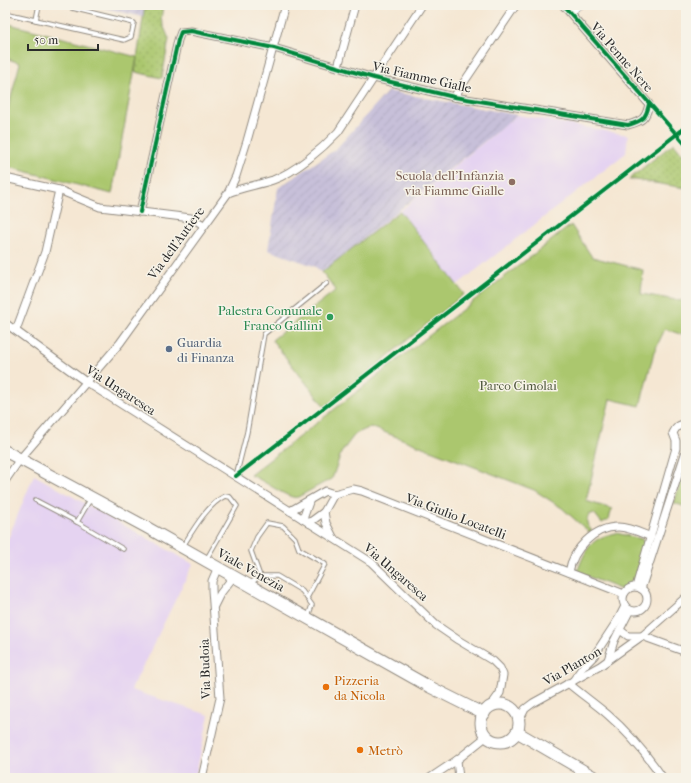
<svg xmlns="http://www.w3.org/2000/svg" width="691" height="783" viewBox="0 0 691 783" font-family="'IM FELL French Canon',serif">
	<defs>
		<pattern id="industrial-furrows" width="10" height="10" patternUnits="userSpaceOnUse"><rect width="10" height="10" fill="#c7c0d9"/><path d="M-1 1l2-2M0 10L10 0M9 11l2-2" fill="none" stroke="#aba5ba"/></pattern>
		<pattern id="grass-dots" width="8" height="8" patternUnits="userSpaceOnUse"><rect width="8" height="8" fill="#abc76e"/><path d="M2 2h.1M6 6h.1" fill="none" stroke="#93ab5f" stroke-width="1.8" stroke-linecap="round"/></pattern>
	</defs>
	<rect width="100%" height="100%" fill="#f7f3e8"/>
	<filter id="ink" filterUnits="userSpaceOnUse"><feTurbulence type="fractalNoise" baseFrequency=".025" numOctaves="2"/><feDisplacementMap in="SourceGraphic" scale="8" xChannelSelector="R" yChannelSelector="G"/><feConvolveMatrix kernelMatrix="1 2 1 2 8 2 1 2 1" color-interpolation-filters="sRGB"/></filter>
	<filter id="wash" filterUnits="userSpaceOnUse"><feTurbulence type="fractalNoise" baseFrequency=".012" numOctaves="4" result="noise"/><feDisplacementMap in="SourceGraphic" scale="16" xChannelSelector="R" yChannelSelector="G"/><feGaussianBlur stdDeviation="0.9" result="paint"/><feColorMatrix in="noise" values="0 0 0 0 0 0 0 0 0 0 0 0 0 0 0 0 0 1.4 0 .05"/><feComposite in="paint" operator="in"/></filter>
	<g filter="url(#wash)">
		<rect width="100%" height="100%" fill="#f5e7d3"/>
		<g fill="#e5d3f1">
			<path d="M517,115L628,135L626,153L457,285L400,211Z"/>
			<path d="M34,475L193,564L131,690L209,715L195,778H5V546Z"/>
		</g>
		<g fill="url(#industrial-furrows)">
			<path d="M92,5H145L143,17Z"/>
			<path d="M388,91L517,115L322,272L314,266L268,250L278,188L336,149Z"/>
		</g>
		<g fill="url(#grass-dots)" stroke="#6b794c">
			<path d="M145,5H163L161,20L169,39L162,78L135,72Z"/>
			<path d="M674,143L686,158V188L629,179Z"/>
		</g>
		<g fill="#abc76e" stroke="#6b794c">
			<path d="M5,23L137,57L112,194L5,166V120L20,63L5,58Z"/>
			<path d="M400,211L464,294L325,407L272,340L336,290L322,272Z"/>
			<path d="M571,225L592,257L643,270L641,294L682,301L686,291V336L665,329L654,352L640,406L610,399L586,501L612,509L609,519L602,523L594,513L589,515C585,522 587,525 592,531L590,533L562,508L534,490L371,427L355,434L341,453L332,479C320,484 310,491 298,497C290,501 261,478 250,475Z"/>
			<path d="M686,464V507L674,503Z"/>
			<path d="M616,533L642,539L645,544L634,585H629L622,590L577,572C586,549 590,538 616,533Z"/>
		</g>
	</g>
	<g filter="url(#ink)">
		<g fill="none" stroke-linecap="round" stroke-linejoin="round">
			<defs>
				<g id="service">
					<path d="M5,13L124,40L131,37L134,23L60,5"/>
					<path d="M36,20L39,5"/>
					<path d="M236,476L247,432L264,334L327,283"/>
					<path d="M35,500L77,522L123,549"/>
					<path d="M77,522L91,498"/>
					<path d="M183,546C193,530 208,504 225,496L230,497L237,506L206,560"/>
					<path d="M260,576L251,551L257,537L267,523L283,526L295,538L299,549L325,564L307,598"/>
					<path d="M251,583L260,576H277L302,591L312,605L308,617"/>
				</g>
				<g id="minor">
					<path d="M570,12L580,5"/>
					<path d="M338,67L355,5"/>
					<path d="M454,97L516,5"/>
					<path d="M5,178L59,190L100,207L191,218L204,225"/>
					<path d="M228,193C243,187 258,185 273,180C295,172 322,149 338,132L422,5"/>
					<path d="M140,212L178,40L181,32L191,31L274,48L374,78L454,97L628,125C642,121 646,119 649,104L563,5"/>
					<path d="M5,323L86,382L371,562L436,625L458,640L493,661L500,668L503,675L500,693L490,707"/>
					<path d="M16,330L45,252L59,190"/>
					<path d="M5,481L20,459L120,343L228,193L236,176L247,141L285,5"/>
					<path d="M334,494L353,489L362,491L624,594"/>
					<path d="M290,511L325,491L334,494L324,512L326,523L333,537"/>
					<path d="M303,519L309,502"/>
					<path d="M309,523L324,512"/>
					<path d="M569,572C573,549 594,527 618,527C629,527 641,533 651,537"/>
					<path d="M636,587L676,448V441L673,433C676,427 679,424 686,424"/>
					<circle cx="635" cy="599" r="12"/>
					<path d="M641,589L686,451"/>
					<path d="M214,606L220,594L234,576"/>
					<path d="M620,630L628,636H642L686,652"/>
					<path d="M608,660L614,641L630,610"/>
					<path d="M573,681L582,668L594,656L619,618L625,606"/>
					<path d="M568,683C581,694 594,703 607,714C628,732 647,755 663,778"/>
					<path d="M519,721L525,709L533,703L600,666L642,636L686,597"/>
					<path d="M457,760L459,778"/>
					<path d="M202,778L220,698L212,590V581L218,567"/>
					<path d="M430,778L457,760L487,736"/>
				</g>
				<g id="primary">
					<path d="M5,451L146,527L428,686L484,714"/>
					<circle cx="500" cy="723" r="19"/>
					<path d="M517,732L596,778"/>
				</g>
			</defs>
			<use href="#service" stroke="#90897f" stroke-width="5.5"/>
			<use href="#minor" stroke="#90897f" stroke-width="9"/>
			<use href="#primary" stroke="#90897f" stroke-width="13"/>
			<use href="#service" stroke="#fff" stroke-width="3.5"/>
			<use href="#minor" stroke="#fff" stroke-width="7"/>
			<use href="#primary" stroke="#fff" stroke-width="11"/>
			<defs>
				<g id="cycleway">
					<path d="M563,5L686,145"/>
					<path d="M140,212L178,40L181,32L191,31L274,48L374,78L454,97L628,125C642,121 646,119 649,104"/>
					<path d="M236,476L686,127"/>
				</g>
			</defs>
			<use href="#cycleway" stroke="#f7f3e8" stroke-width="6"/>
			<use href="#cycleway" stroke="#00873e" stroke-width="4"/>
		</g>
	</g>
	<circle fill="#8d6e63" stroke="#f7f3e8" stroke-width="1.5" cx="512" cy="182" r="4"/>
	<circle fill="#2e9e5b" stroke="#f7f3e8" stroke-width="1.5" cx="330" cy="317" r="4"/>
	<circle fill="#5c6f8a" stroke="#f7f3e8" stroke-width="1.5" cx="169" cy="349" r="4"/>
	<g fill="#e8710a" stroke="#f7f3e8" stroke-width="1.5">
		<circle cx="326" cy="687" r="4"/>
		<circle cx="360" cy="750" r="4"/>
	</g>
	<g text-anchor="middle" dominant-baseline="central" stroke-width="3" stroke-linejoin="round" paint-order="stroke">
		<g font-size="13" fill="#2b2b2b" stroke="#f7f3e8">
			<text transform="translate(622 57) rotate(49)">Via Penne Nere</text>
			<text transform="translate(422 77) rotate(13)">Via Fiamme Gialle</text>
			<text transform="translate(176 243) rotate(-54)">Via dell'Autiere</text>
			<text transform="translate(121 390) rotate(33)">Via Ungaresca</text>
			<text transform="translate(456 516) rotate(21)">Via Giulio Locatelli</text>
			<text transform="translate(251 570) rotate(29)">Viale Venezia</text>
			<text transform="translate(396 572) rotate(41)">Via Ungaresca</text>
			<text transform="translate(572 666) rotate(-30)">Via Planton</text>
			<text transform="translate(205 669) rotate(-92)">Via Budoia</text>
		</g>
		<g font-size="13" fill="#785e54" stroke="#f7f3e8" text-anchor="end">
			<text x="504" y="175">Scuola dell'Infanzia<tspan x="504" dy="15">via Fiamme Gialle</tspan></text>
		</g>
		<g font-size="13" fill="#27864d" stroke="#f7f3e8" text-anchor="end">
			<text x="322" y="310">Palestra Comunale<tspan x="322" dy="15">Franco Gallini</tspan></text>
		</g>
		<g font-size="13" fill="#4e5e75" stroke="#f7f3e8" text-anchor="start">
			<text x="177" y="342">Guardia<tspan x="177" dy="15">di Finanza</tspan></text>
		</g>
		<g font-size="13" fill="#515a3f" stroke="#f7f3e8">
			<text x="518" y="385">Parco Cimolai</text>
		</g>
		<g font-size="13" fill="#c56008" stroke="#f7f3e8" text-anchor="start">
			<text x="334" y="680">Pizzeria<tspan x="334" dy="15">da Nicola</tspan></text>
			<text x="368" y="750">Metrò</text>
		</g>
	</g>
	<rect width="691" height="783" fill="none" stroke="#f7f3e8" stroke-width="20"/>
	<path d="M28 44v6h70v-6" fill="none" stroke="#2b2b2b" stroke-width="2"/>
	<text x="34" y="44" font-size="12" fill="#2b2b2b" stroke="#f7f3e8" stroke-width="3" paint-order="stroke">50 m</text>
</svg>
